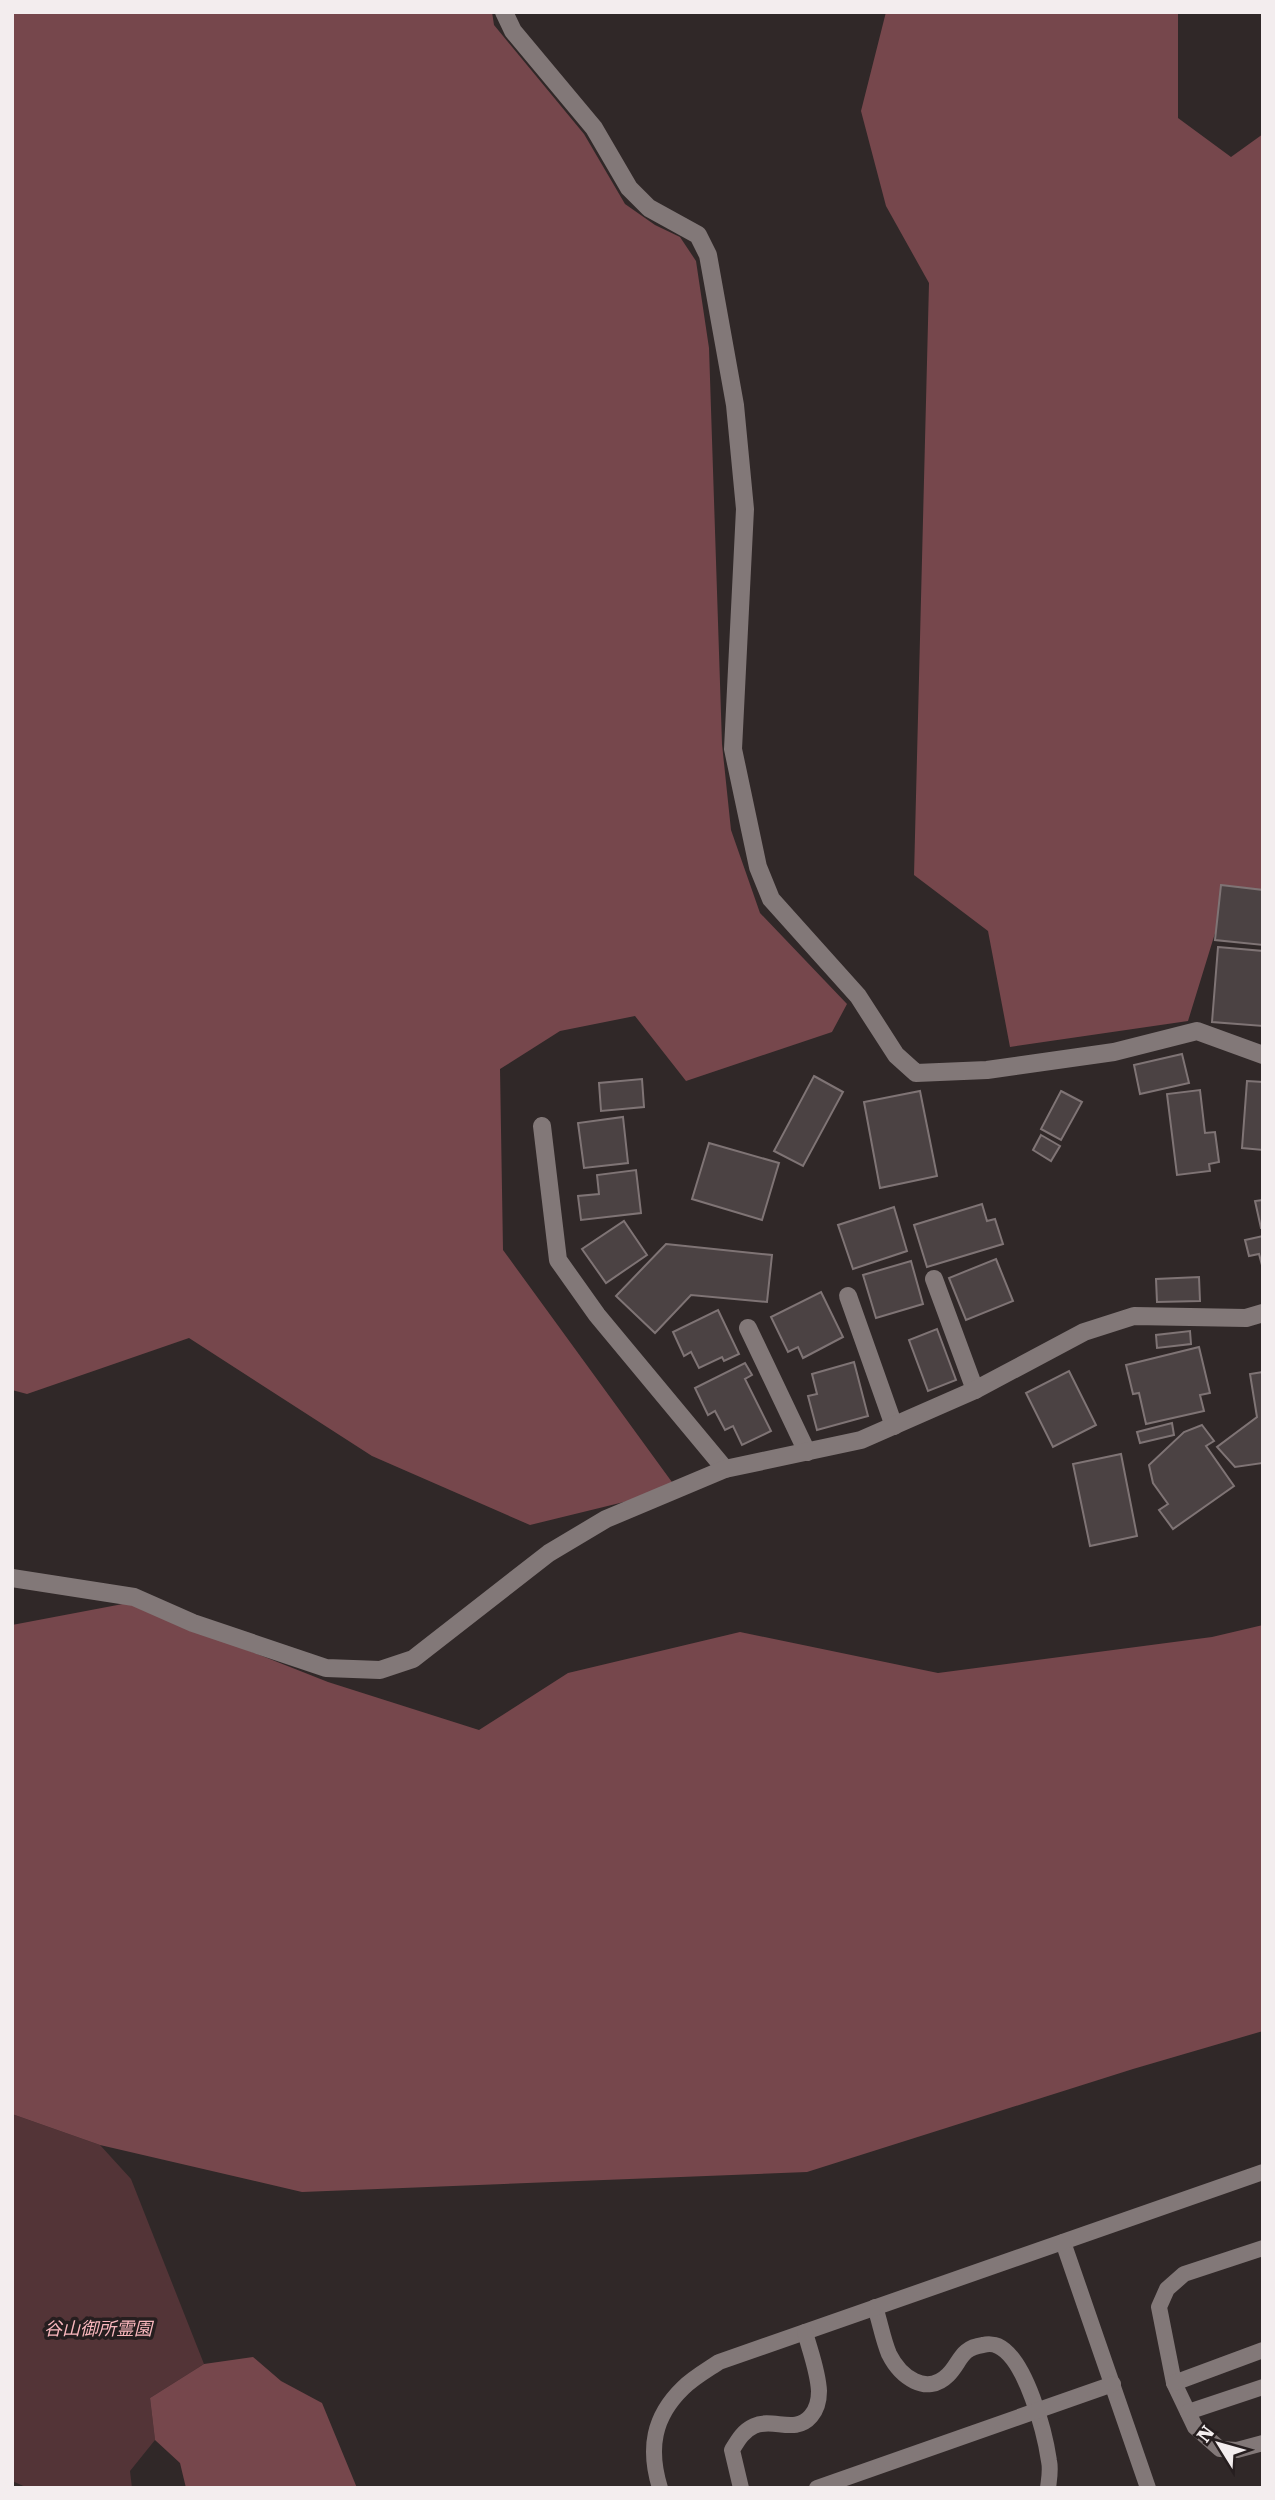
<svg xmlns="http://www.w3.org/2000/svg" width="1275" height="2500" viewBox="0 0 1275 2500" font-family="'Roboto Serif','Noto Sans JP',serif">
	<rect width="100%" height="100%" fill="#302828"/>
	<path fill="#533437" d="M12,2114L100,2145L131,2179L204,2364L150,2398L155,2440L130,2471L132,2488H28L12,2481Z"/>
	<g fill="#76474c">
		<path d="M12,12H492L494,25L584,134L625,204L655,225L680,237L696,261L709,348L722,744L731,830L760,913L847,1004L832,1032L686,1081L635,1016L560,1031L500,1069L503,1250L677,1489L530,1525L372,1456L189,1338L27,1394L12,1390Z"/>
		<path d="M886,12H1178V118L1231,157L1263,134V906L1220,917L1188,1021L1010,1047L988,931L914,875L929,283L886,206L861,111Z"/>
		<path d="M128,1603L328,1682L479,1730L568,1673L740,1632L938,1673L1212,1637L1263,1625V2031L1133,2069L807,2172L302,2192L100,2145L12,2114V1625Z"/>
		<path d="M253,2357L281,2381L322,2403L357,2488H186L180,2463L155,2440L150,2398L204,2364Z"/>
	</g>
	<g fill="#4b4243" stroke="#7f7475" stroke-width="2">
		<path d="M1221,885L1263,890V945L1215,940Z"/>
		<path d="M1218,947L1263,951V1026L1212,1022Z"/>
		<path d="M1182,1054L1189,1083L1140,1094L1134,1065Z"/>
		<path d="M814,1076L843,1092L803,1166L774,1151Z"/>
		<path d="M642,1079L644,1107L601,1111L599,1083Z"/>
		<path d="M1247,1081L1263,1082V1150L1242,1148Z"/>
		<path d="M1200,1090L1205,1133L1215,1132L1219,1162L1209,1164L1210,1171L1177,1175L1167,1094Z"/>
		<path d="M920,1091L937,1176L880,1188L864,1102Z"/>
		<path d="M1061,1091L1082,1102L1061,1140L1041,1129Z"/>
		<path d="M623,1117L628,1163L584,1168L578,1123Z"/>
		<path d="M1041,1135L1060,1146L1051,1161L1033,1150Z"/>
		<path d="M709,1143L779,1163L762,1220L692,1199Z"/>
		<path d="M636,1170L641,1213L581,1220L578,1196L599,1194L597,1175Z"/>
		<path d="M1263,1200V1228H1261L1255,1201Z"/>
		<path d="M982,1204L987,1221L995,1219L1003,1244L927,1267L914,1225Z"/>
		<path d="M894,1207L907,1251L853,1269L838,1225Z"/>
		<path d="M624,1221L647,1255L606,1283L582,1249Z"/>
		<path d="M1263,1236V1269L1259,1254L1249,1256L1245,1240Z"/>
		<path d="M666,1244L772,1255L767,1302L691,1295L655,1333L616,1296Z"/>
		<path d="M996,1259L1013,1301L966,1320L949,1278Z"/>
		<path d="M911,1261L923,1304L876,1318L863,1275Z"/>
		<path d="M1199,1277L1200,1301L1157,1302L1156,1279Z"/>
		<path d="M821,1292L843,1337L803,1358L798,1347L788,1352L771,1317Z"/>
		<path d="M718,1310L739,1354L724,1361L722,1357L699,1368L691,1352L684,1356L673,1332Z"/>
		<path d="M937,1329L956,1380L928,1391L909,1340Z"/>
		<path d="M1190,1331L1191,1344L1157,1348L1156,1335Z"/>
		<path d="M1199,1347L1210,1393L1200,1395L1204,1411L1146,1424L1139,1393L1133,1394L1126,1365Z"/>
		<path d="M854,1362L868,1416L817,1430L808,1396L817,1394L812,1374Z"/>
		<path d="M745,1363L752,1375L745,1379L771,1431L742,1445L733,1426L725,1430L715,1411L708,1415L695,1388Z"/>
		<path d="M1069,1371L1096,1425L1053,1447L1026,1393Z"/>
		<path d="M1263,1372V1463L1235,1467L1217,1447L1257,1417L1250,1374Z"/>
		<path d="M1172,1423L1174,1435L1140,1443L1137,1432Z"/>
		<path d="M1202,1425L1214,1441L1206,1446L1234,1486L1173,1529L1159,1510L1168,1504L1153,1483L1149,1465L1184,1432Z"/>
		<path d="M1121,1454L1137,1536L1090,1546L1073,1464Z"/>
	</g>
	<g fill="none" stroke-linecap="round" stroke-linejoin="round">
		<g stroke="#827878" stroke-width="16">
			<path d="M1063,2242L1148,2488"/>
			<path d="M1263,2248L1184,2274L1167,2289L1159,2307L1174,2383L1195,2427L1220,2449L1237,2450L1263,2443"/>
			<path d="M875,2307C880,2322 883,2340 889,2354C900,2376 926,2397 948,2375C961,2362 960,2348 983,2345C987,2344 994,2344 998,2346C1026,2359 1045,2433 1049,2461C1051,2470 1049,2479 1048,2488"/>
			<path d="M1174,2383L1263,2350"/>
			<path d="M1188,2412L1263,2387"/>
			<path d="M660,2488C648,2449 653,2417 683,2388C693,2378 707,2370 719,2362L1263,2172"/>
			<path d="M741,2488L732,2450C738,2440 743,2431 754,2426C773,2417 795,2435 811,2416C817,2409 819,2401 819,2391C818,2371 810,2351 805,2332"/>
			<path d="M817,2488L1113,2384"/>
		</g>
		<g stroke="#827878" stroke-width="18">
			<path d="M504,12L513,31L594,128L629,188L649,208L698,235L708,255L735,405L745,509L733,749L758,867L771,899L858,996L896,1055L916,1073L987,1070L1114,1052L1197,1031L1263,1055"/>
			<path d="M542,1126L558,1260L597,1315L725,1469"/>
			<path d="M934,1279L975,1390"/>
			<path d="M848,1296L894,1426"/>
			<path d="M748,1328L807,1452"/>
			<path d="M12,1578L134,1597L193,1623L326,1668L380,1670L413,1659L549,1553L606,1519L725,1469L861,1440L975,1390L1084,1332L1134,1316L1246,1318L1263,1313"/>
		</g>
	</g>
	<g text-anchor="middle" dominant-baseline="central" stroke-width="7" stroke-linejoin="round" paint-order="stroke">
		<g font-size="18" font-style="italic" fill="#f9b7bd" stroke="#261e1f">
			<text x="98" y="2328">谷山御所霊園</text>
		</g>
	</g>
	<rect width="1275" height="2500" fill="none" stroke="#f3edee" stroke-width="28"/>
	<g transform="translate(1219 2444) rotate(307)" stroke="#261e1f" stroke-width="5" paint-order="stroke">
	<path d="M0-5L12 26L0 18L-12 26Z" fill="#f3edee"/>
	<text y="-10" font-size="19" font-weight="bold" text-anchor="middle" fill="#f3edee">N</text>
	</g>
</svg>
